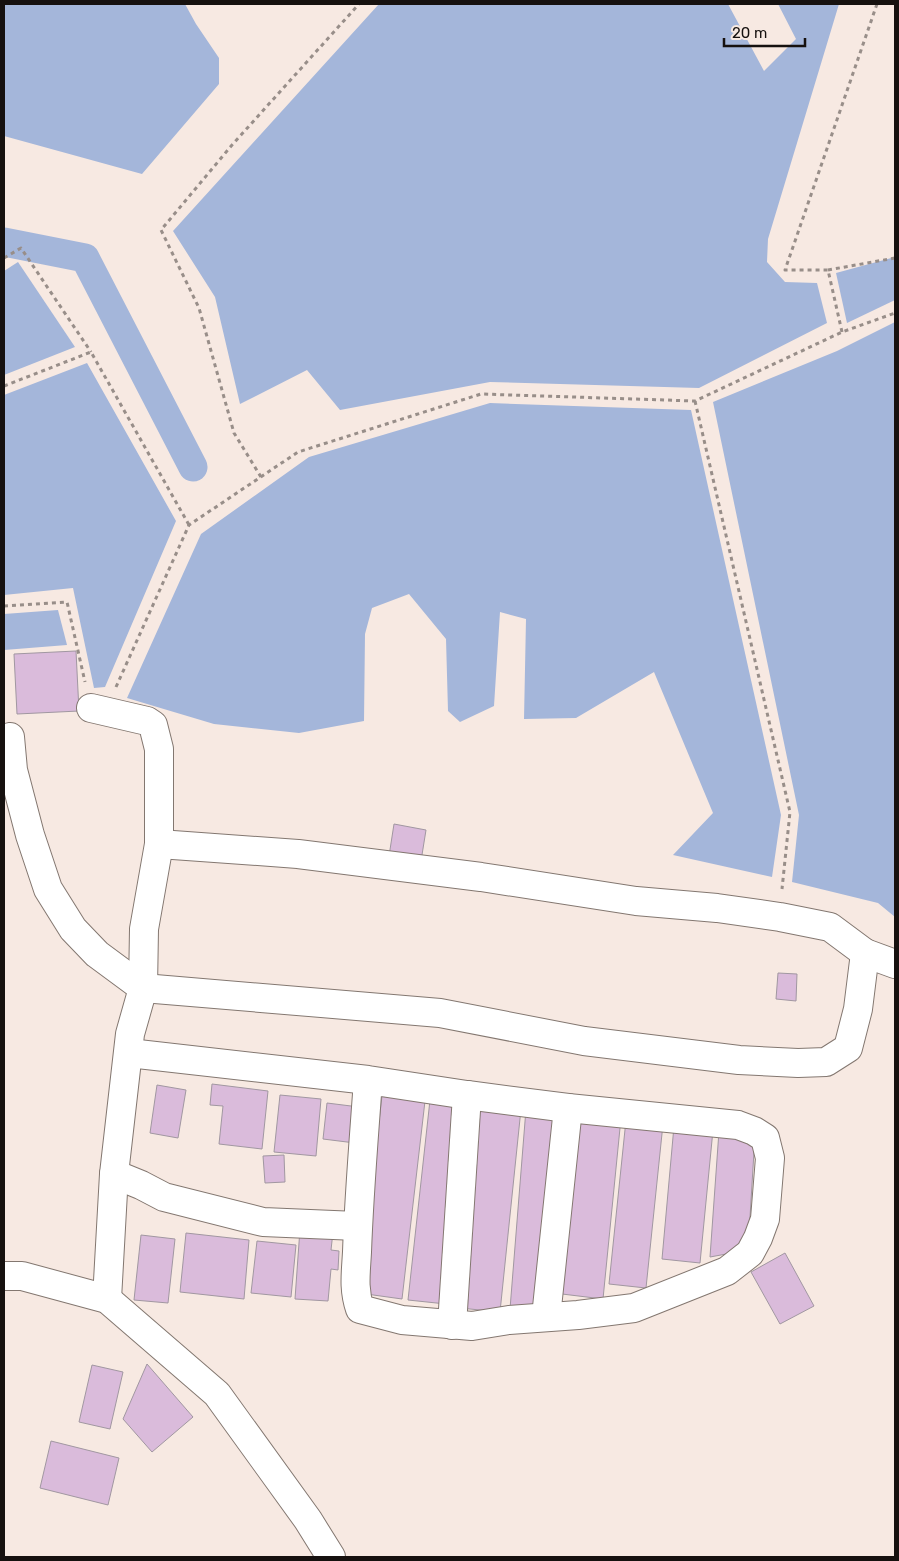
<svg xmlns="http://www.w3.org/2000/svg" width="899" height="1561" viewBox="0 0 899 1561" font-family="Rubik,sans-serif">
	<rect width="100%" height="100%" fill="#f7e9e2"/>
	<g fill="#a4b6da">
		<path d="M4,4H185L196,24L219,58V84L142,174L4,136Z"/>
		<path d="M379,4H728L764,71L796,39L778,4H839L768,239L767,262L785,282L817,283L827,323L699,388L490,382L340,410L307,370L240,404L215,297L173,231Z"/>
		<path d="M895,257V300L847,323L836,273Z"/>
		<path d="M18,262L75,347L4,375V271Z"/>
		<path d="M895,322V917L878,903L792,882L799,815L713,402L837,351Z"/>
		<path d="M87,363L176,521L105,687L94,688L73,588L4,595V395Z"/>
		<path d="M490,403L691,410L781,815L772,877L673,855L713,813L654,672L576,718L524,719L526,619L500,612L494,706L460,722L448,711L446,639L409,594L372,608L365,634L364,721L299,733L214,724L127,698L201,534L309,457Z"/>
		<path d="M58,610L67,645L4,650V614Z"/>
	</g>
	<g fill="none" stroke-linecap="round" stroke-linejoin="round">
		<path stroke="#a4b6da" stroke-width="29" d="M4,242L85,258L193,467"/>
	</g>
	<g fill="#dabbdb" stroke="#a197a1">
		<path d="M76,651L79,711L17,714L14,654Z"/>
		<path d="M394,824L426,830L421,861L389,856Z"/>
		<path d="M778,973L797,974L796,1001L776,999Z"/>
		<path d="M212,1084L268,1091L262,1149L219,1144L223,1106L210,1105Z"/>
		<path d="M157,1085L186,1090L178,1138L150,1133Z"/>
		<path d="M280,1095L321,1099L316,1156L274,1152Z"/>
		<path d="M382,1096L425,1101L402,1299L359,1293Z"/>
		<path d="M430,1100L461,1106L446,1304L408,1300Z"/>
		<path d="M327,1103L359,1107L355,1143L323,1139Z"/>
		<path d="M480,1105L521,1109L500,1312L460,1308Z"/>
		<path d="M526,1109L563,1112L539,1308L510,1309Z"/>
		<path d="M580,1114L621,1118L603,1299L562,1294Z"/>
		<path d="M626,1120L663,1124L646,1288L609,1284Z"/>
		<path d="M674,1126L713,1130L700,1263L662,1259Z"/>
		<path d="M719,1131L755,1135L748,1250L710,1257Z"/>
		<path d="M284,1155L285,1182L265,1183L263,1156Z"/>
		<path d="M300,1229L333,1232L331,1250L339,1251L338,1270L331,1269L328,1301L295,1299Z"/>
		<path d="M186,1233L249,1240L244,1299L180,1292Z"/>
		<path d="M141,1235L175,1239L168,1303L134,1300Z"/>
		<path d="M257,1241L296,1245L291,1297L251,1293Z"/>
		<path d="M785,1253L814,1306L780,1324L751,1272Z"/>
		<path d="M147,1364L193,1417L152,1452L123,1419Z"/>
		<path d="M92,1365L123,1372L110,1429L79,1422Z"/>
		<path d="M51,1441L119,1458L108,1505L40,1488Z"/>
	</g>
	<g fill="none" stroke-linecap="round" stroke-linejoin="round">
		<defs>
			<g id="minor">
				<path d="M91,708L147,721L153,725L159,749V844L144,929L143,988L130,1034L114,1174L107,1299"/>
				<path d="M10,737L13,770L30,835L48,889L73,929L97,954L143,988L440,1013L584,1041L739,1060L798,1063L826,1062L848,1048L858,1009L865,953"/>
				<path d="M159,844L298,854L481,877L636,901L717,908L780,917L830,927L865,953L895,964"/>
				<path d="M129,1053L368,1080L467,1095L568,1108L738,1125L754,1131L765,1138L770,1158L765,1219L758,1238L750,1253L727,1271L634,1308L578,1315L509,1320L472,1326L402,1320L360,1309C353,1289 356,1272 357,1252C359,1195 364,1137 368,1080"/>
				<path d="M114,1174L141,1185L164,1197L263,1222L357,1226"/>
				<path d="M4,1276H22L107,1299L217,1394L308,1520L331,1557"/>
				<path d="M546,1317L568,1108"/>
				<path d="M452,1325L467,1095"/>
			</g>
		</defs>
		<use href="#minor" stroke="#837770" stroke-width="30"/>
		<g stroke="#988e89" stroke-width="3" stroke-dasharray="4 4" stroke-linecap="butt">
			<path d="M4,258L21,248L91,352"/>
			<path d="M828,270L895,258"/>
			<path d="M842,332L828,270H785L877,4"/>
			<path d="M4,386L91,352L189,525"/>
			<path d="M695,401L790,812L782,889"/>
			<path d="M261,477L234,433L199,308L161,230L232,145L359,4"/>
			<path d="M4,606L67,602L85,682"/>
			<path d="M116,687L189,525L298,452L481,394L695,401L842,332L895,313"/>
		</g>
		<use href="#minor" stroke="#fff" stroke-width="28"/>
	</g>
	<rect width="899" height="1561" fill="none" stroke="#16110f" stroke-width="10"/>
	<path d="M724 38v8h81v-8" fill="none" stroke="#16110f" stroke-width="2.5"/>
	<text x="732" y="38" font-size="15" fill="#16110f" stroke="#f7e9e2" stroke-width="4" paint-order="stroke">20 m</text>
</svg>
